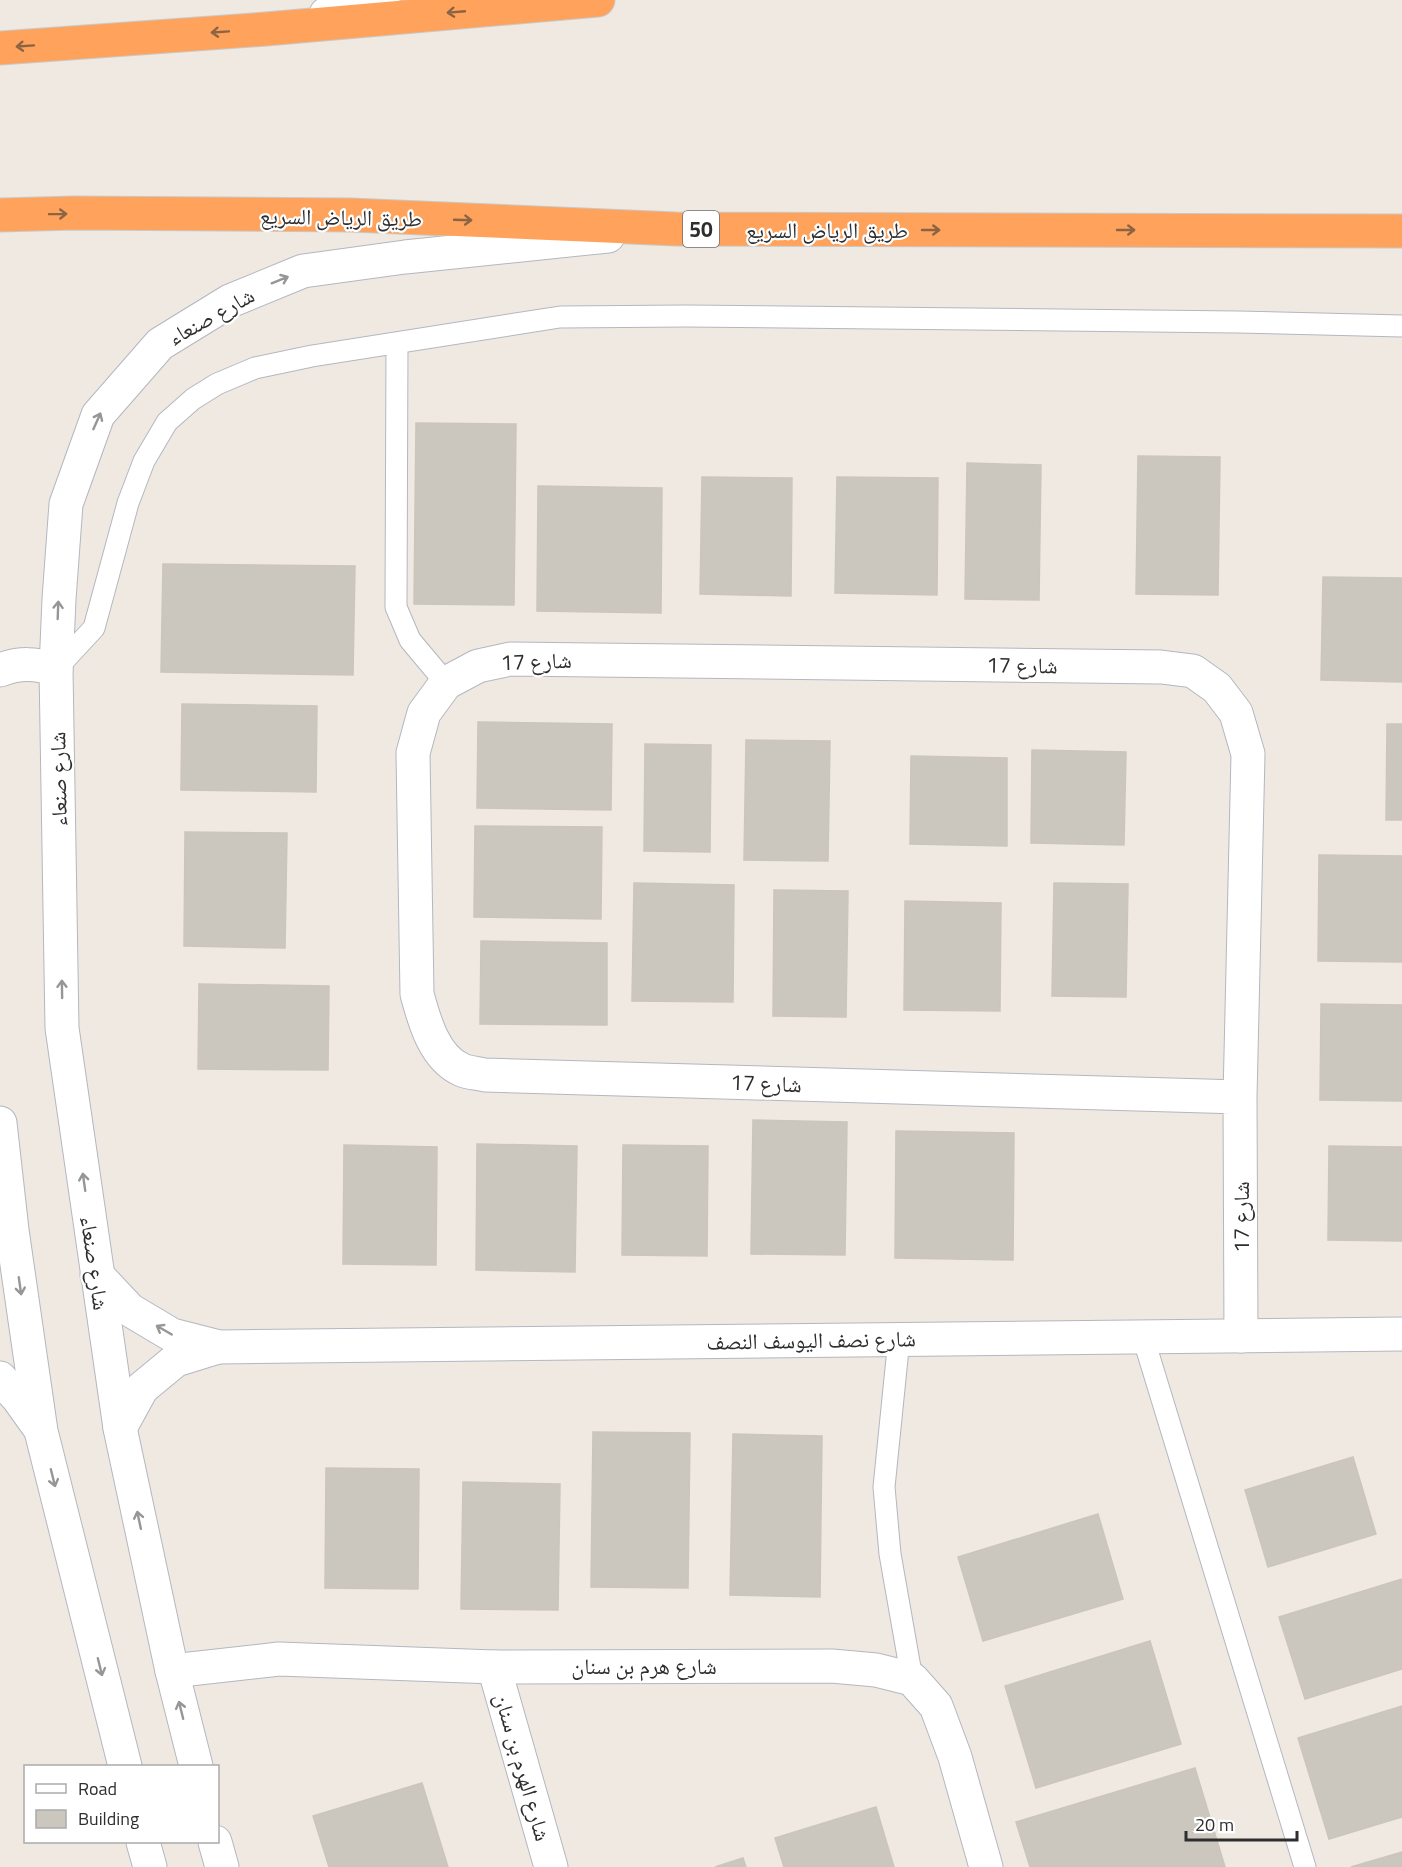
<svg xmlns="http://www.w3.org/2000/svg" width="1402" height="1867" viewBox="0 0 1402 1867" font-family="'Titillium Web','Noto Naskh Arabic',sans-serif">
	<rect width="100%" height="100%" fill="#efe9e1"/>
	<g fill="#cbc7bf" stroke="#cbc5ba" stroke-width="1.5">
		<path d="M416,423L516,424L514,605L414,604Z"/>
		<path d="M1138,456L1220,457L1218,595L1136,594Z"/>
		<path d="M967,463L1041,465L1039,600L965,599Z"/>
		<path d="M702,477L792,478L791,596L700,594Z"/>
		<path d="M837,477L938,478L937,595L835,593Z"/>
		<path d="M538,486L662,488L661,613L537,611Z"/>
		<path d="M163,564L355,566L353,675L161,672Z"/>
		<path d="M1323,577L1402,578V682L1321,680Z"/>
		<path d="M182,704L317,706L316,792L181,790Z"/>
		<path d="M478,722L612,724L611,810L477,808Z"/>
		<path d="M1387,724H1402V820H1386Z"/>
		<path d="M746,740L830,741L828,861L744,860Z"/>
		<path d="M645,744L711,745L710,852L644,851Z"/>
		<path d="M1032,750L1126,752L1124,845L1031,843Z"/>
		<path d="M911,756L1007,758V846L910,844Z"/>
		<path d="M475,826L602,827L601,919L474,917Z"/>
		<path d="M185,832L287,833L285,948L184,946Z"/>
		<path d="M1319,855L1402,856V962L1318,961Z"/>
		<path d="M634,883L734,885L733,1002L632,1001Z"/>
		<path d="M1054,883L1128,884L1126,997L1052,996Z"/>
		<path d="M774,890L848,891L846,1017L773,1016Z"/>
		<path d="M905,901L1001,903L1000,1011L904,1010Z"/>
		<path d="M481,941L607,943V1025L480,1024Z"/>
		<path d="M199,984L329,986L328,1070L198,1069Z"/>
		<path d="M1321,1004L1402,1005V1101L1320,1100Z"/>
		<path d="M753,1120L847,1122L845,1255L751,1254Z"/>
		<path d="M896,1131L1014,1133L1013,1260L895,1258Z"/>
		<path d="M477,1144L577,1146L575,1272L476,1270Z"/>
		<path d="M344,1145L437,1147L436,1265L343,1264Z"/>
		<path d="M623,1145L708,1146L707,1256L622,1255Z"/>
		<path d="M1329,1146L1402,1147V1241L1328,1240Z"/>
		<path d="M593,1432L690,1433L688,1588L591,1587Z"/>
		<path d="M733,1434L822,1436L820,1597L730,1595Z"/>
		<path d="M1353,1457L1376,1534L1268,1567L1245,1490Z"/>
		<path d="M326,1468L419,1469L418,1589L325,1588Z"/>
		<path d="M463,1482L560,1484L558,1610L461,1609Z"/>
		<path d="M1098,1514L1123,1599L983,1641L958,1557Z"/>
		<path d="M1402,1579V1669L1305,1699L1279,1617Z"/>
		<path d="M1150,1641L1181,1744L1036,1788L1005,1686Z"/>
		<path d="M1402,1706V1817L1329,1839L1298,1738Z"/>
		<path d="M1195,1768L1225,1867H1030L1016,1822Z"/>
		<path d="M422,1783L448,1867H329L313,1816Z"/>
		<path d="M876,1807L894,1867H784L775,1838Z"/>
		<path d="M1402,1852V1867H1351Z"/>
		<path d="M743,1858L746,1867H715Z"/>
	</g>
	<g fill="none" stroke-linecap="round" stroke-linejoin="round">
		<defs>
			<g id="lane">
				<path d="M397,343L396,607L410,640L446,683"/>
				<path d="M56,669L94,628L128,503L144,461L167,422L193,399L217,384L255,368L312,356L560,317L687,316L1238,322L1402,326"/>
				<path d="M1143,1337L1305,1867"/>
				<path d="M899,1339L884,1487L890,1554L912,1679"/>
			</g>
			<g id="street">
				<path d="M1240,1097L485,1075C478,1073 469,1073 462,1070C434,1058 424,1020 417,994L413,753L424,713L446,683L478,666L510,659L1161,667L1193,671L1217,688L1236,713L1248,754L1240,1097L1241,1336"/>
				<path d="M494,1667L551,1867"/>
				<path d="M172,1671L279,1659L494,1667L832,1666L876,1670L912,1679L936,1706L955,1757L986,1867"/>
			</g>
			<g id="secondary">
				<path d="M326,14L383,0"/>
				<path d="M0,670C21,662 35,664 56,669"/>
				<path d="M0,1123L12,1230L41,1431L125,1766"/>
				<path d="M97,1275L130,1310L172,1335L219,1347L1402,1334"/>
				<path d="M0,1378L18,1398L38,1426"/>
				<path d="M120,1428L142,1388L176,1360L218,1347"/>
				<path d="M196,1766L172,1671L120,1428L62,1028L56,669L59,599L66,504L98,415L160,344L230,301L303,271L405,257L608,236"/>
				<path d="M143,1842L150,1867"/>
				<path d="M215,1842L222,1867"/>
			</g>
			<g id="highway">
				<path d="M0,48L266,29L598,0"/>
				<path d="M0,215L75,213L351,215L676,229L1402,231"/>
			</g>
		</defs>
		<use href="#lane" stroke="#b4b7c1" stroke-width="23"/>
		<use href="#street" stroke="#b4b7c1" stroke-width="35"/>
		<use href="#secondary" stroke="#b4b7c1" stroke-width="35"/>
		<use href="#highway" stroke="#c9c9c9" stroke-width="35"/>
		<use href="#lane" stroke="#fff" stroke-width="21"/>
		<use href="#street" stroke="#fff" stroke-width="33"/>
		<use href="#secondary" stroke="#fff" stroke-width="33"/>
		<use href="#highway" stroke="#ffa35c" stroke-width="33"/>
	</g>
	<defs><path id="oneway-shaft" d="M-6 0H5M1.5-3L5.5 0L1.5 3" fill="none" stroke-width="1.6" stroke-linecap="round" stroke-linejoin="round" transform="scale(1.5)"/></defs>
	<g stroke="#8c6343">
		<use href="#oneway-shaft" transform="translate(456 12) rotate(175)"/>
		<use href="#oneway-shaft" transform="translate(220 32) rotate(176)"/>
		<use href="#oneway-shaft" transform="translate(25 46) rotate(176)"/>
		<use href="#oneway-shaft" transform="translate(58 214) rotate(-1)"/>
		<use href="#oneway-shaft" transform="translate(463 220) rotate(2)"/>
		<use href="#oneway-shaft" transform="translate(931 230)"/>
		<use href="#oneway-shaft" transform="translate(1126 230)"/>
	</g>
	<g stroke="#969696">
		<use href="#oneway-shaft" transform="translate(280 280) rotate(-22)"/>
		<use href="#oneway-shaft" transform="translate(97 421) rotate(-66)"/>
		<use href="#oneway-shaft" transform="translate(58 610) rotate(-88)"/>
		<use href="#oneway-shaft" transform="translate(62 989) rotate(-91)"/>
		<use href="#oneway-shaft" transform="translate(84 1182) rotate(-98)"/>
		<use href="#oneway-shaft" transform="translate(20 1286) rotate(82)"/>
		<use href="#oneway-shaft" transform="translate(164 1330) rotate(-150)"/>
		<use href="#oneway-shaft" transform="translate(53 1478) rotate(76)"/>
		<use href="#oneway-shaft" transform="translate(139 1520) rotate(-102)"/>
		<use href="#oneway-shaft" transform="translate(100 1667) rotate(76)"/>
		<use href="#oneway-shaft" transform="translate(181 1710) rotate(-104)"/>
	</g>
	<g text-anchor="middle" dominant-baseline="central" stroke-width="4.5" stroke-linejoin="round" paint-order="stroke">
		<rect fill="#fff" stroke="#6d6d6d" stroke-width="1.5" x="683" y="211" width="36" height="36" rx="4.5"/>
		<g font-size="21" font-weight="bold" fill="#2e2e2e">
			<text x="701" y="229">50</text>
		</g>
		<g font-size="22" fill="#2e2e2e" stroke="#fff">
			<text transform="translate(341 217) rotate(1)">طريق الرياض السريع</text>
			<text x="827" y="230">طريق الرياض السريع</text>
			<text transform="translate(211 316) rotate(-29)">شارع صنعاء</text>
			<text transform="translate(536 661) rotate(-2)">شارع 17</text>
			<text transform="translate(1022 665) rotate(1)">شارع 17</text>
			<text transform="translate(58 779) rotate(-91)">شارع صنعاء</text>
			<text transform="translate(766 1083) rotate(2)">شارع 17</text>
			<text transform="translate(1241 1217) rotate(-90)">شارع 17</text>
			<text transform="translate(95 1263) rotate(82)">شارع صنعاء</text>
			<text transform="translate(811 1340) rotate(-1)">شارع نصف اليوسف النصف</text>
			<text x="644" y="1666">شارع هرم بن سنان</text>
			<text transform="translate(523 1767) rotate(74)">شارع الهرم بن سنان</text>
		</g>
	</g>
	<rect x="24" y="1765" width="195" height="78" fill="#ffffff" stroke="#ababab" stroke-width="1.5"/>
	<rect x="36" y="1784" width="30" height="9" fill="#ffffff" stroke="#ababab" stroke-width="1.5"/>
	<text x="78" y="1795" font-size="18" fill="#2e2e2e">Road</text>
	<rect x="36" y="1810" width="30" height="18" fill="#cbc7bf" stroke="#ababab" stroke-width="1.5"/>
	<text x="78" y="1825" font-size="18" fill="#2e2e2e">Building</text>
	<path d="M1186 1831v9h111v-9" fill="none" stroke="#2e2e2e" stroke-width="3"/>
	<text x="1195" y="1831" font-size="18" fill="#2e2e2e" stroke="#ffffff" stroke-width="4.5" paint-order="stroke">20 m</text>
</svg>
